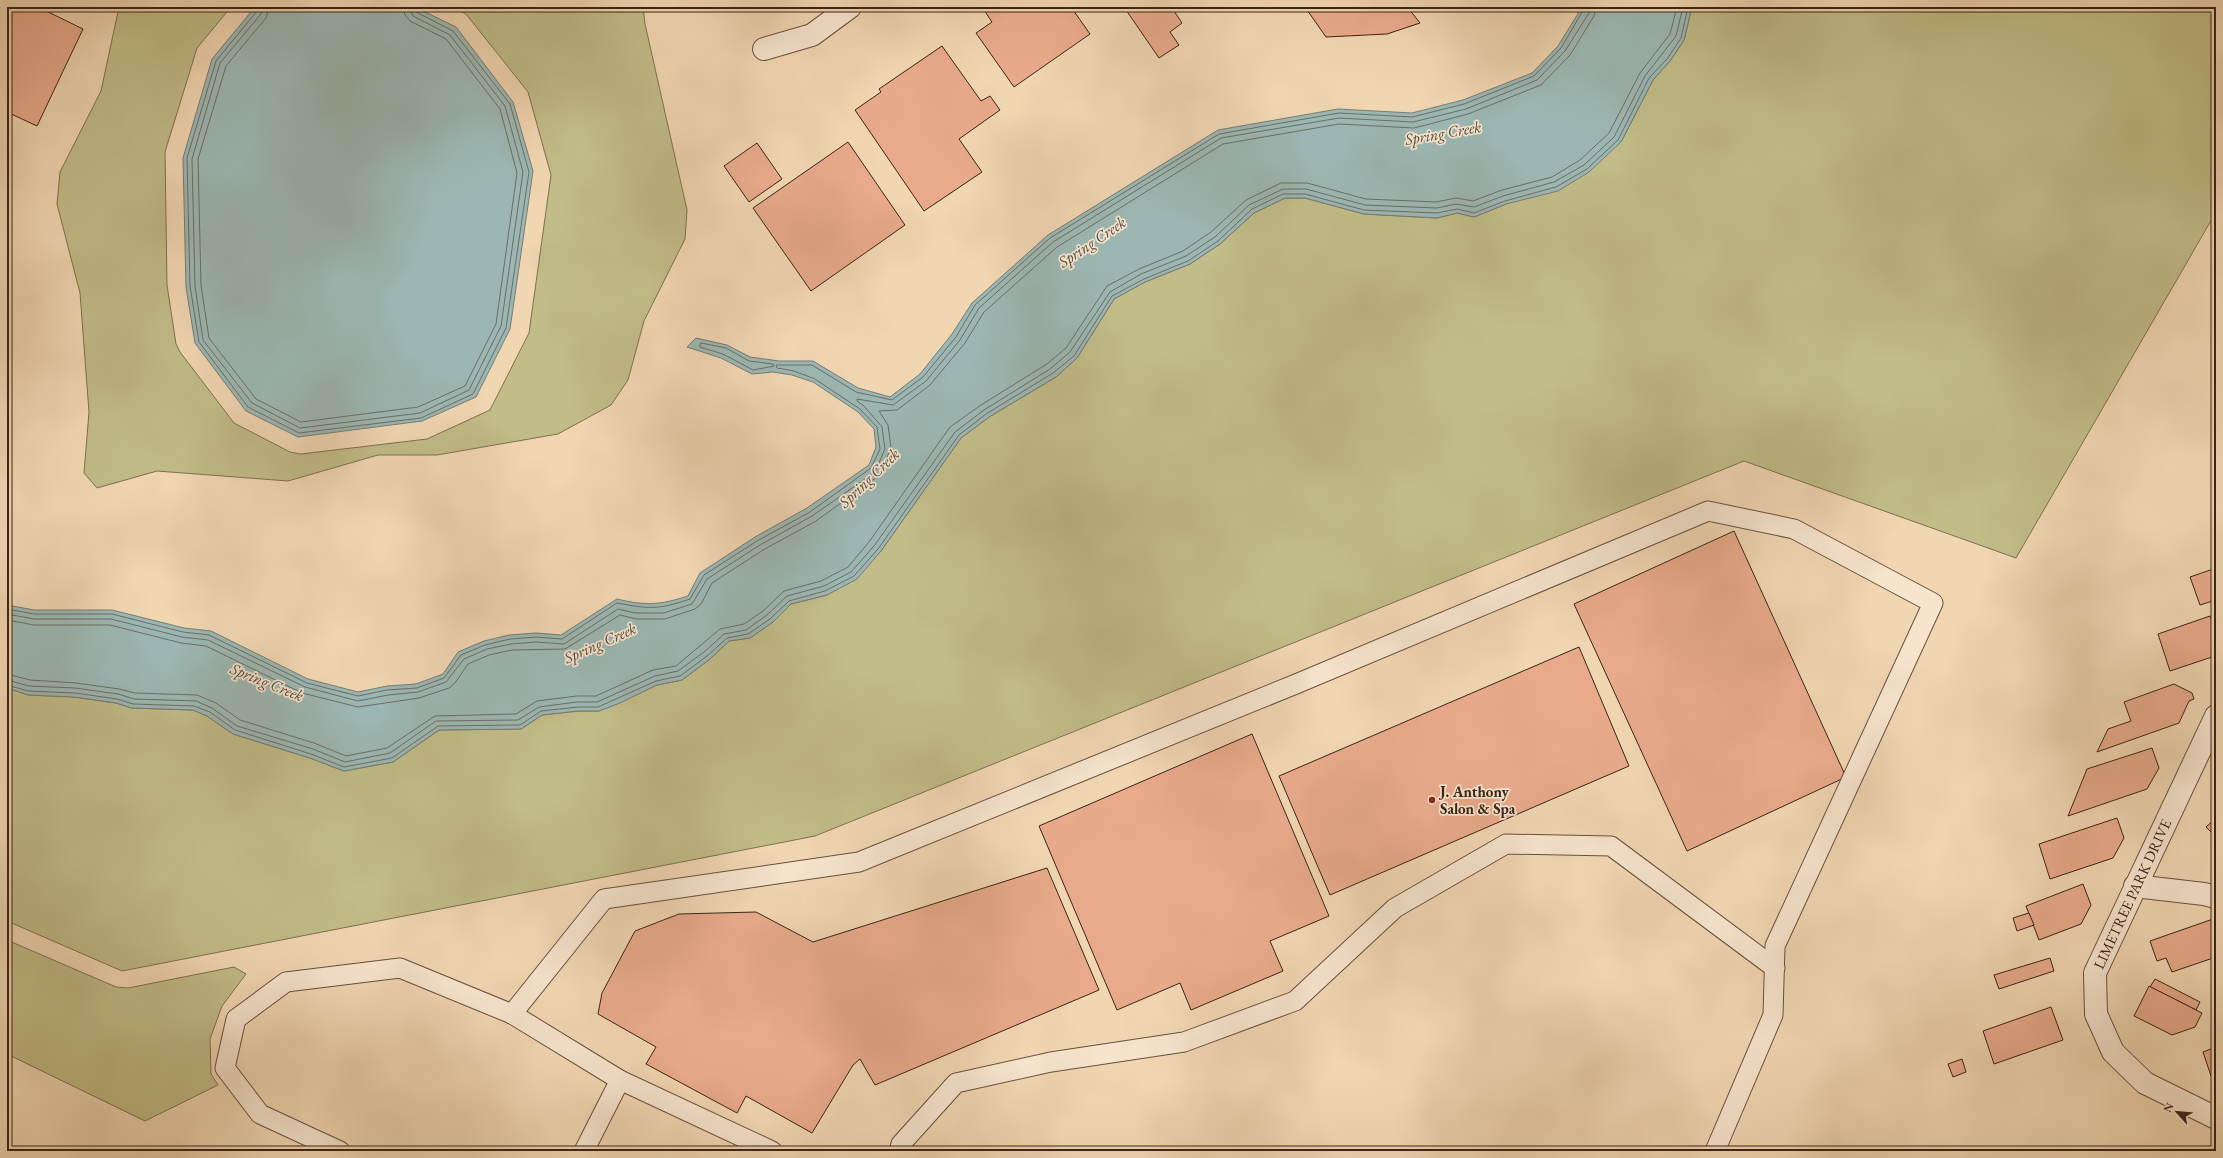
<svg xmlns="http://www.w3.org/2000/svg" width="2223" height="1158" viewBox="0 0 2223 1158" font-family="'EB Garamond',serif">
	<rect width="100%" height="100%" fill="#f1d6b2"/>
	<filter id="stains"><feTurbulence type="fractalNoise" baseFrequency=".005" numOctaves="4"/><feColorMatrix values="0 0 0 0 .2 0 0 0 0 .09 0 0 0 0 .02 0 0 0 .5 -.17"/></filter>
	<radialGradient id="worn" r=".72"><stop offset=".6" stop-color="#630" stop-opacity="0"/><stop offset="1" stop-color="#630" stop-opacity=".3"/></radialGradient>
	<g fill="#c1bc88" stroke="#7e7050">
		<path d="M119,7H231L197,48L165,152L167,285L176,344L180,352L234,423L290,452L301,454L427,439L490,410L529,333L551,175L528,92L466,14L452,7H643L645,24L687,210L685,239L644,321L628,380L611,405L558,434L437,455H378L288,481L157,471L97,488L84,473L89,412L80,293L57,204L60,172L101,91Z"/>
		<path d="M1692,7H2216V212L2016,558L1744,461L815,836L122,971L7,921V688L28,695L74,697L116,703L132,708L193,710L207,716L233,734L310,758L344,771L393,762L439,730L521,729L542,715L578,711H599L657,685L682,680L710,659L729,641L750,638L773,622L791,604L827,595L881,551L961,438L989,417L1056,377L1077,358L1114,299L1145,282L1190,264L1220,244L1254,213L1285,198H1305L1364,214L1437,218L1457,213L1474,217L1506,204L1621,142L1653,80L1670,61L1684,40Z"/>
		<path d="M7,940L116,987L128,988L234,967L246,974L222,1006L210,1039L211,1074L218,1085L145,1121L7,1054Z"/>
	</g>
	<g fill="#9cb7b3" stroke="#757c75">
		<path d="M255,7H415L456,27L513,102L533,171L510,329L476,397L422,421L298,437L246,411L195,343L186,287L183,158L212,59Z"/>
		<path d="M1582,7H1692L1684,40L1670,61L1653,80L1621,142L1589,172L1558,191L1506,204L1474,217L1457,213L1437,218L1364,214L1305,198H1285L1254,213L1220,244L1190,264L1145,282L1114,299L1077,358L1056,377L989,417L961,438L881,551L857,579L827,595L791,604L773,622L750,638L729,641L710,659L682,680L657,685L620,703L599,711H578L542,715L521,729L439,730L393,762L344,771L310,758L233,734L207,716L193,710L132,708L116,703L74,697L28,695L7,688V605L34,610H112L184,628L211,631L308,679L358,692L387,686L416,684L443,674L458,652L484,641L509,635L536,633L561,635L617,599C646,606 660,605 688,596L700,573L755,537L807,508L869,465L876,447L874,429L858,412L813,382L792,375L773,372L752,374L721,358L687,347L696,338L727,345L750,357L779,361H813L858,388L890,397L920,374L952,334L972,303L1048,235L1218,130L1338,109L1412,113L1463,100L1532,73L1558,46Z"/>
	</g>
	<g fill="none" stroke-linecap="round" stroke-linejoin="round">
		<g stroke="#6b6e65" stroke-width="1">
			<path d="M258,7L257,11L216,61L187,158L190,286L199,342L248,407L299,433L421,418L473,394L506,328L529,172L510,104L453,31L416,12L414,7"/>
			<path d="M263,7L261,14L220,63L192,159L195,286L203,340L252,403L300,428L420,413L469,390L501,326L523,172L505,106L450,35L413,16L409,7"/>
			<path d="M269,7L266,18L226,66L198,159L201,285L209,338L256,399L301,422L418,407L465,386L496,324L517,173L500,109L446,39L410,21L405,15L403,7"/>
			<path d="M701,343L726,348L749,361L773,364L774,366L753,370L723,354L700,347Z"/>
			<path d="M7,609L34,614H112L183,632L209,635L307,683L358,696L387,690L417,688L444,678L461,655L485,645L510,639L536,637L562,639L617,603C649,609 658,610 690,599L704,575L757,541L810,512L871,468L880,449L877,427L860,409L815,379L794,371L777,368L776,365H812L856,392L892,400L923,377L956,337L975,305L1050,238L1219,134L1339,113L1412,117L1464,104L1534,76L1561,48L1585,7"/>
			<path d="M7,614L34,619H111L182,637L208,640L305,687L358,701L388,695L418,692L446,682L464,659L487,649L511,644L536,642L564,644L618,609L635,613H664L692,604L707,579L760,545L812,516L875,472L885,449L882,427L864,406L857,401V399L893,405L926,381L960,340L979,308L1053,242L1221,138L1339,118L1413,122L1466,109L1537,80L1565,51L1589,13L1590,7"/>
			<path d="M7,620L34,625H110L181,643L206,646L302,693L358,707L419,698L449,688L455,683L468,664L489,655L512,650L565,649L620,615L636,619H665L695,609L701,604L712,583L763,550L816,521L877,477L882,471L891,447L888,425L879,411L897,410L930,385L965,343L984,312L1057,247L1223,144L1339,124L1414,128L1468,114L1541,85L1570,55L1594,16L1596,7"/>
			<path d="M7,674L30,680L76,683L119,689L135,693L197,695L216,703L240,720L314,743L346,756L387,748L435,716L516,714L537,701L577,696H596L653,670L676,666L720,629L744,624L763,611L784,591L821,581L848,567L869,542L950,427L981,405L1047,364L1066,348L1107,286L1139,269L1183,251L1211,232L1246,200L1281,183H1307L1366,199L1436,202L1456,198L1473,201L1502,190L1552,177L1580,160L1609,133L1640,73L1670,34L1677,7"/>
			<path d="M7,680L29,686L75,688L118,694L134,699L196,701L212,708L237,726L313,749L345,762L390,753L436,721L518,720L539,707L577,702H597L655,676L678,671L704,652L724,634L746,630L767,615L787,596L824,586L851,572L874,546L955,432L984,410L1050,369L1070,352L1110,292L1141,274L1186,256L1215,237L1249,205L1283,189H1306L1365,205L1437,208L1456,204L1474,207L1503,196L1554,182L1584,165L1614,137L1645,76L1676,36L1683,7"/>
			<path d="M7,685L28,691L75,693L117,699L133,704L194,706L210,712L235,730L311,754L344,767L392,758L438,726L520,725L541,711L578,707H598L656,681L680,676L707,656L727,638L748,634L770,619L789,601L825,591L854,576L878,549L959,435L986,414L1053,373L1074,356L1112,296L1144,279L1188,261L1218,241L1252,209L1283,194H1305L1364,210L1437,213L1457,209L1474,213L1505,201L1556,187L1587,169L1618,140L1649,78L1667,59L1681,38L1688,7"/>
		</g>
	</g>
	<g fill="#e8aa8b" stroke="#3a2417">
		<path d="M7,7H38L83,29L37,126L7,112Z"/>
		<path d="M982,7H1071L1090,34L1014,87L976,33L992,22Z"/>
		<path d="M1124,7H1179L1174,11L1182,23L1170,32L1179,45L1159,58Z"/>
		<path d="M1305,7H1411L1409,9L1420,23L1387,34L1326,37Z"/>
		<path d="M942,46L981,101L990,96L1000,110L959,139L982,172L924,211L855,110L881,92L879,89Z"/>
		<path d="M848,142L905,225L811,291L753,208Z"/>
		<path d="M757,143L782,179L749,202L724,166Z"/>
		<path d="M1734,531L1846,777L1687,851L1574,604Z"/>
		<path d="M2216,568V600L2200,605L2190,577Z"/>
		<path d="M2210,616L2216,631V641L2212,657L2170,671L2158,634Z"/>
		<path d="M1579,647L1629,766L1330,895L1279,776Z"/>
		<path d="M2174,684L2192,693L2194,699L2189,701L2179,723L2097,752L2108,729L2131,721L2124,702Z"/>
		<path d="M1252,734L1329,916L1270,941L1283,971L1191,1010L1180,983L1117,1010L1039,826Z"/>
		<path d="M2152,748L2159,768L2147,789L2068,816L2087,769Z"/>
		<path d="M2117,818L2124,838L2113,858L2050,879L2039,844Z"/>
		<path d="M2216,818V837L2206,827Z"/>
		<path d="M1047,868L1099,990L875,1085L860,1059L853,1065L812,1133L746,1096L737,1113L646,1064L656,1047L598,1014L602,993L635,931L679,914L756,912L813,942Z"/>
		<path d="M2083,884L2091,905L2081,924L2039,940L2026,906Z"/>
		<path d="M2029,913L2034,925L2017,931L2013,918Z"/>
		<path d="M2216,918V957L2172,972L2166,958L2157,961L2150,941Z"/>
		<path d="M2050,958L2054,971L1999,989L1994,975Z"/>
		<path d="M2155,979L2200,1002L2196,1010L2150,987Z"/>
		<path d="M2149,986L2202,1013L2195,1027L2172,1035L2134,1016Z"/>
		<path d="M2051,1007L2063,1040L1994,1064L1983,1031Z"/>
		<path d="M2216,1047V1074L2211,1076L2203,1052Z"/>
		<path d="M1962,1059L1966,1072L1953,1077L1948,1064Z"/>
	</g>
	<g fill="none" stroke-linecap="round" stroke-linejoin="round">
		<defs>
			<g id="service">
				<path d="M512,1014L604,899L859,862L1296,684L1708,511L1794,529L1933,603L1775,946L1773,1015L1715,1151"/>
				<path d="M620,1080L772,1151"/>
				<path d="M340,1151L260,1114L225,1068L236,1019L286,982L400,968L512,1014L620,1080L584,1151"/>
				<path d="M899,1151L901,1144L956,1083L1051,1062L1184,1042L1295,1001L1395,908L1506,844L1611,846L1775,968"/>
			</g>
			<g id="minor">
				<path d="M764,49L812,35L850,7"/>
				<path d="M2216,716L2095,973L2096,1014L2113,1052L2145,1083L2216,1118"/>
				<path d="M2135,886L2204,894L2216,897"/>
			</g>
		</defs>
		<use href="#service" stroke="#68503e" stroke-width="21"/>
		<use href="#minor" stroke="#68503e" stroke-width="24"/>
		<use href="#service" stroke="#f6e4cd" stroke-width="19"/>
		<use href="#minor" stroke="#f6e4cd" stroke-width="22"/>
	</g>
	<circle fill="#8f2418" stroke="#f6e4cd" stroke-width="1.5" cx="1432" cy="800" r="4"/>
	<g text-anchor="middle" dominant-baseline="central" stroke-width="3.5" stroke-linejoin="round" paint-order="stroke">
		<g font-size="15" font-weight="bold" fill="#3a2417" stroke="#f6e4cd" text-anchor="start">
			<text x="1440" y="791">J. Anthony<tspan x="1440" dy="17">Salon &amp; Spa</tspan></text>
		</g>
		<g font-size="15" fill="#3a2417" stroke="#f6e4cd">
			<text transform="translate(2132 894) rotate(-65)">LIMETREE PARK DRIVE</text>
		</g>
		<g font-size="16" font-style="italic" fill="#52493e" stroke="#f6e4cd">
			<text transform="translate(1443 133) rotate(-10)">Spring Creek</text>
			<text transform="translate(1092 242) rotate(-34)">Spring Creek</text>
			<text transform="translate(869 478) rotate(-44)">Spring Creek</text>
			<text transform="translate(600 643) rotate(-24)">Spring Creek</text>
			<text transform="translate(267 682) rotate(22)">Spring Creek</text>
		</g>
	</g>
	<rect width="2223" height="1158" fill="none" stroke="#f1d6b2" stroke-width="24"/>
	<rect x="8" y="8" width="2207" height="1142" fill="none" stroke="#3a2417" stroke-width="2"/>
	<rect x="12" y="12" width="2199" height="1134" fill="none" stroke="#3a2417"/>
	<g transform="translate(2177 1112) rotate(297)" stroke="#f6e4cd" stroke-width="3" paint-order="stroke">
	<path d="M0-3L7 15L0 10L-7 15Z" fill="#3a2417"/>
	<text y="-6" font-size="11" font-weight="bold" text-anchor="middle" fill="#3a2417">N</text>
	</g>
	<rect width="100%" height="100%" filter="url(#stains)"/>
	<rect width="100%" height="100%" fill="url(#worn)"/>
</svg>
